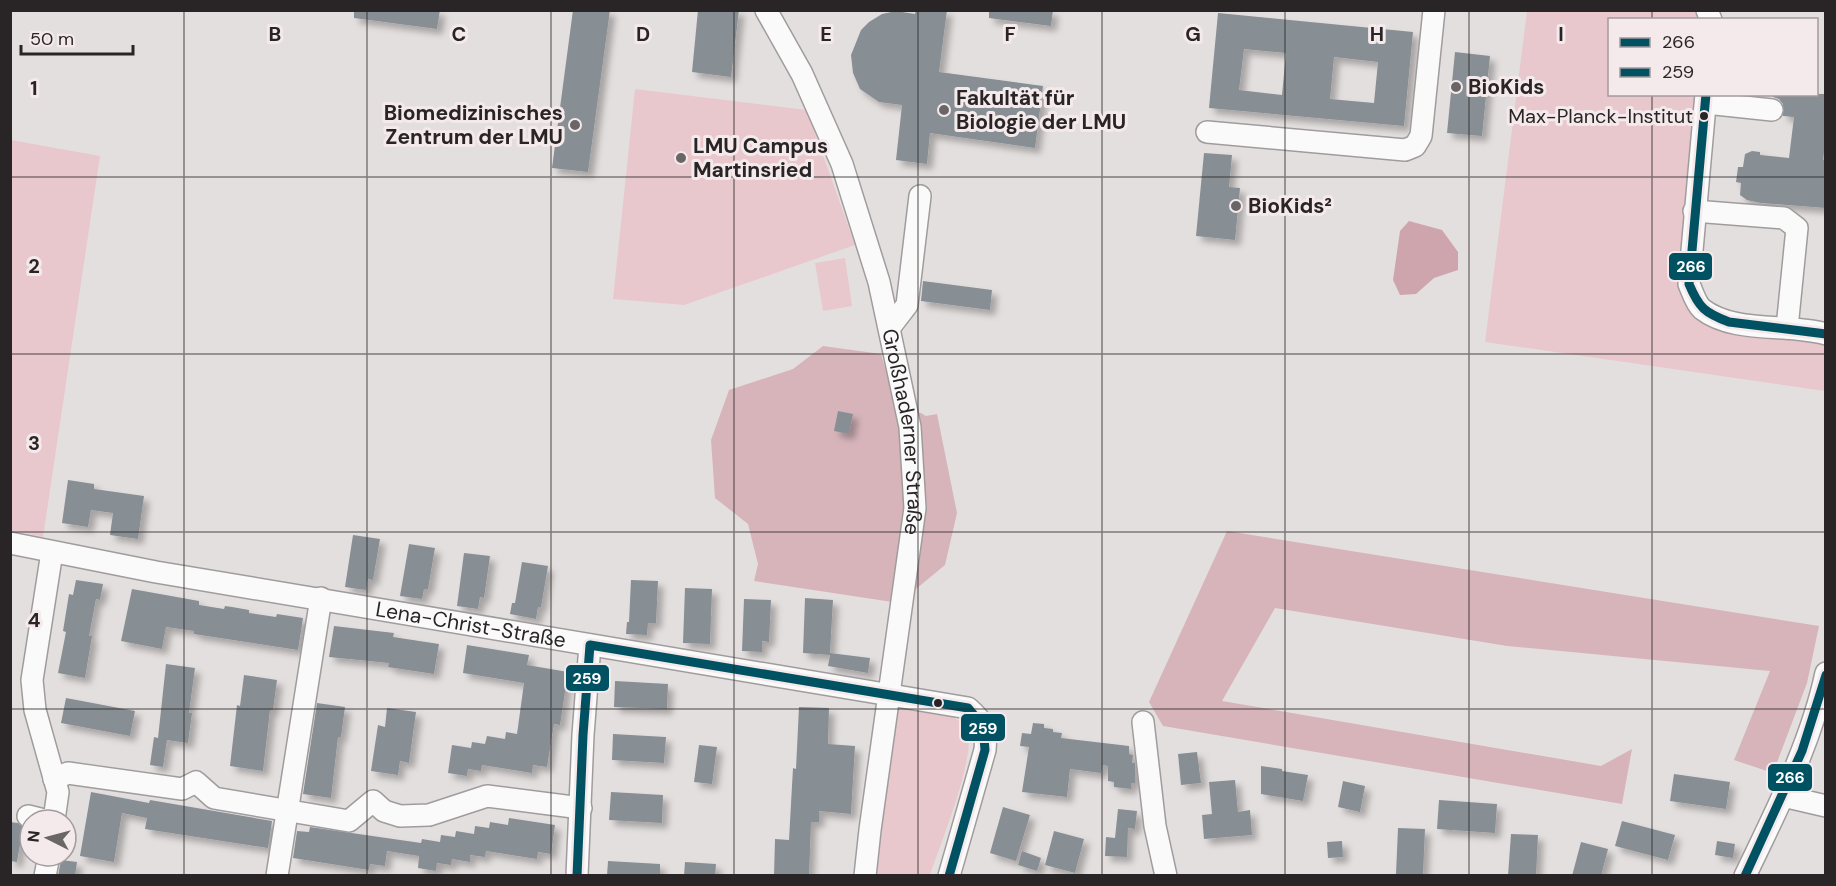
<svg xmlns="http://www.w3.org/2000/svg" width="1836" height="886" viewBox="0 0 1836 886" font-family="'DM Sans',sans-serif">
	<defs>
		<filter id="shadow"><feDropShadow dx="5.5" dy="5.5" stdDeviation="3" flood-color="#0004"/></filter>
	</defs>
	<rect width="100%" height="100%" fill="#e4dfdf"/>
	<g fill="#e8c8cd">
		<path d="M1527,11H1701L1705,19L1610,20V94L1698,95L1696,312L1825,338V391L1485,342Z"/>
		<path d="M635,89L807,110L855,245L684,305L613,299Z"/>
		<path d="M11,140L100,156L43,537L11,530Z"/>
		<path d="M845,258L852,306L823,311L815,263Z"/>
		<path d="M896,706C917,709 950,709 965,726C982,744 938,850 930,875L872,876Z"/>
	</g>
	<g fill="#d6b4ba">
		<path d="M823,346L881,354L899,415L921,413L926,416L937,414L957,513L945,565L899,603L754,581L758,564L748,524L715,498L711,440L729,390L793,369Z"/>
		<path d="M1227,531L1819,626L1807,683L1773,773L1734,760L1770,671L1507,646L1275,608L1222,701L1601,766L1632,749L1622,804L1163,726L1149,702Z"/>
	</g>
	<path fill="#cea5ad" d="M1409,221L1442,230L1458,252V270L1434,278L1416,294L1400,295L1393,280L1400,231Z"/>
	<g fill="#878f94" fill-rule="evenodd" filter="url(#shadow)">
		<path d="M354,10H440L437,29L354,18Z"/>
		<path d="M573,10H610L588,172L552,168Z"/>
		<path d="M698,10H739L731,77L692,72Z"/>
		<path d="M916,10H947L939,72L1043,86L1035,148L930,133L927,164L896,160L902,105L879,102L860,89L853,73L851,55L861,30L869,22L882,14L896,11L915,14Z"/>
		<path d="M989,10H1053L1051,26L989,18Z"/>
		<path d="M1218,13L1413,32L1404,126L1209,108ZM1244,49L1286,53L1282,95L1239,90ZM1334,57L1378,62L1374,103L1330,99Z"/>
		<path d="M1455,52L1490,56L1482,136L1447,133Z"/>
		<path d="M1773,94H1826V136L1823,160H1826V208L1761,203L1747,200L1740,195L1741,183L1736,182L1738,167H1743L1745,154L1752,151L1760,152V155L1789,158L1794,117L1783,116V104L1779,99L1773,97Z"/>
		<path d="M1204,153L1232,155L1229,187L1240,188L1235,240L1196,236Z"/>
		<path d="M923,281L992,290L990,310L921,301Z"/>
		<path d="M838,411L853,414L849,434L834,431Z"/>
		<path d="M68,480L94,484V489L144,496L138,539L110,535L113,513L91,510L88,527L62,523Z"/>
		<path d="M353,535L380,539L373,580L368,579L366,590L345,587Z"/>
		<path d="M409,544L435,548L428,589H424L422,599L400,596Z"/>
		<path d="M464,553L490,556L484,598L480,597L478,609L457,606Z"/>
		<path d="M522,562L548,566L541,607H538L536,619L510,614L512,603H515Z"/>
		<path d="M76,580L103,584L100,600L96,599L89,636H92L85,678L58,673L66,632L63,631L69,594L73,595Z"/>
		<path d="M631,580L658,581L656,623H648L647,635L626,634L627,622H629Z"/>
		<path d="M685,588L712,589L710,644L683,643Z"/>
		<path d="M132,589L199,601V605L224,609L225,606L232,607L249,610V613L276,617L277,614L303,618L298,650L194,634V631L166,627L162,649L121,641Z"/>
		<path d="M805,598L833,600L830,653L870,658L868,673L828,666L830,655L803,653Z"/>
		<path d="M744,599L771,600L769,642L762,641V652L742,651Z"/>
		<path d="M334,626L394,633L393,637L439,644L434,674L388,667L389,663L329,657Z"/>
		<path d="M467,645L529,655L527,665L568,672L560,725L554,724L547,767L533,765L532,773L482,765L481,771L468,769L467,776L448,773L452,745L471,748L472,742L485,744L487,736L505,739L506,732L517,734L524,683L463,673Z"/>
		<path d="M166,664L195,668L189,713H192L188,743L167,740L163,767L150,765L154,737L158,738Z"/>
		<path d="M244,675L277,680L273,710H270L263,771L230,766L237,705L240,706Z"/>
		<path d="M615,681L668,684L667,709L614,707Z"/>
		<path d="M66,698L135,711L130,736L61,723Z"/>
		<path d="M317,703L345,707L341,737H338L331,798L303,794Z"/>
		<path d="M799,707L829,708L828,744L855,746L851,814L819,811V822H811L809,876H774L775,839L789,840L793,768L796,769Z"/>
		<path d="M387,708L416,712L409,763L400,761L398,775L371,771L378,725L385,727Z"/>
		<path d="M1033,723L1044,724V728L1053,729V732L1062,733L1061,738L1129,746V754L1133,755L1132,763H1135V783H1131V789L1114,787V782L1108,781V766L1103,765L1101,773L1070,769L1067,797L1022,792L1029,747L1020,746L1022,733L1031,734Z"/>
		<path d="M613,734L666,737L664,763L612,760Z"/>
		<path d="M699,745L717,747L712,784L694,782Z"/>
		<path d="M1197,752L1201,783L1181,785L1178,754Z"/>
		<path d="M1261,766L1282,769V771L1308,775L1303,801L1261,794Z"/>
		<path d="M1674,774L1730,782L1726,809L1670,801Z"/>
		<path d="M1235,780L1238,812L1250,810L1252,835L1204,839L1202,815L1212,814L1209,782Z"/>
		<path d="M1343,781L1365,786L1360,812L1338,807Z"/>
		<path d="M91,792L149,803L150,800L272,821L268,848L145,829L147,818L122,813L114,862L80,856Z"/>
		<path d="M611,792L663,795L662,823L609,820Z"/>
		<path d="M1439,800L1497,804L1495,833L1437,829Z"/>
		<path d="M1003,807L1030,815L1016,861L990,853Z"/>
		<path d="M1118,809L1137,811L1135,829L1128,828L1127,857L1105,856L1106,837L1115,838Z"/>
		<path d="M509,818L555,825L551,854L538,852L537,859L486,851L485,857L470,855V862L452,859L451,865L437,863L436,871L418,868L419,856L387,851L385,866L370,864L369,870L293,858L297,831L309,832L310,827L421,843L422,839L440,842L441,835L455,837L456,831L474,834L475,826L489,828L490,822L508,825Z"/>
		<path d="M1622,821L1675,835L1668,860L1615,846Z"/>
		<path d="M10,822L18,823L23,827L17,862L10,861Z"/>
		<path d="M1398,828L1425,829L1423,875L1396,874Z"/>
		<path d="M1054,831L1084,839L1075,873L1045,865Z"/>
		<path d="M1511,834L1538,835L1536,876H1508Z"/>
		<path d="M1342,841L1343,857L1328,858L1327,842Z"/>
		<path d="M1717,841L1735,844L1733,858L1715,855Z"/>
		<path d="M1581,842L1608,849L1601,876H1572Z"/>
		<path d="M1022,851L1041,858L1037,871L1018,865Z"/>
		<path d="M61,860L77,862L75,876H58Z"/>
		<path d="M608,861L660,864V876H607Z"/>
		<path d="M685,862L716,864L715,876H684Z"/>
	</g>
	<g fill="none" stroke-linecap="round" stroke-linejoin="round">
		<defs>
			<g id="minor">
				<path id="s1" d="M766,10L802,74L842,164L879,282L910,427L915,508L870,830L865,876"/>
				<path d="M1707,10L1711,20"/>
				<path d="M1706,94L1689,284C1692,291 1696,304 1702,309C1734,334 1787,323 1826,334"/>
				<path d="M1706,103L1772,110"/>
				<path d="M1207,132L1405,150L1415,146L1421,136L1434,10"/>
				<path d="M1694,211L1784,218L1797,228L1787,328"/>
				<path d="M890,327L907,305L920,196"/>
				<path id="s2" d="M10,543L156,572L968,708C984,722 987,729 985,750L949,876"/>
				<path d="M52,552L32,680L35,710L58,792L54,820"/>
				<path d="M1143,722L1155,826L1166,876"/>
				<path d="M54,779L68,773L182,789L196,782L214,798L349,821L373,801L384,811L400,816L429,815L487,796L581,808"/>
				<path d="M1783,796L1826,806"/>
				<path d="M28,816L44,820"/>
				<path d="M45,876L49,856"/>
				<path d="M277,876L321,598"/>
				<path d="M577,876L583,735L590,645"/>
				<path d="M1745,876C1776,811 1811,744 1826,673"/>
			</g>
		</defs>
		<use href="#minor" stroke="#a09c9d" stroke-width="24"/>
		<use href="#minor" stroke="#fbfafa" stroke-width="21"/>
		<defs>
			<g id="bus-1">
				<path d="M1706,94L1689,284C1699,308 1705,313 1729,322L1826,334"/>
				<path d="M1745,876L1802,751L1826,675"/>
			</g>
			<path id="bus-2" d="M577,876L583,735L590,645L968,708L983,726L985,750L949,876"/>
		</defs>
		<use href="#bus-1" stroke="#f4e9eb" stroke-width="14"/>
		<use href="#bus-2" stroke="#f4e9eb" stroke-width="14"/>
		<use href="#bus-1" stroke="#005262" stroke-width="9"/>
		<use href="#bus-2" stroke="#005262" stroke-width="9"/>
	</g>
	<path fill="none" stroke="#292526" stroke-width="1.5" stroke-opacity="0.55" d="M184,10V876M367,10V876M551,10V876M734,10V876M918,10V876M1102,10V876M1285,10V876M1469,10V876M1652,10V20M1652,94V876M10,177H1826M10,354H1826M10,532H1826M10,709H1826"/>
	<g fill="#6a6667" stroke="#f4e9eb" stroke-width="2">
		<circle cx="1456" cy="87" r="6"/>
		<circle cx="944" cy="110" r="6"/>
		<circle cx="575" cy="125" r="6"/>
		<circle cx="681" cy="158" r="6"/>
		<circle cx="1236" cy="206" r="6"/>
	</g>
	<g fill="#292526" stroke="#f4e9eb" stroke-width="2">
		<circle cx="1704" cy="116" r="5"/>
		<circle cx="938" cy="703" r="5"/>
	</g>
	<g text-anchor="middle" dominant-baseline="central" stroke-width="6" stroke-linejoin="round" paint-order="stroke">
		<g font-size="20" fill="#292526" stroke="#f4e9eb" text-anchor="end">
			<text x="1693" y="116">Max-Planck-Institut</text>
		</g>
		<g font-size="21" font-weight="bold" fill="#292526" stroke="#f4e9eb" text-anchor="start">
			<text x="1468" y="87">BioKids</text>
			<text x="956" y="98">Fakultät für<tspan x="956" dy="24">Biologie der LMU</tspan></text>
			<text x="563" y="113" text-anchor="end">Biomedizinisches<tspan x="563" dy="24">Zentrum der LMU</tspan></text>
			<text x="693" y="146">LMU Campus<tspan x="693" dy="24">Martinsried</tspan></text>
			<text x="1248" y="206">BioKids²</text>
		</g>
		<g font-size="21" fill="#292526" stroke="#f4e9eb">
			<text stroke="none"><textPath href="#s1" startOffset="448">Großhaderner Straße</textPath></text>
			<text stroke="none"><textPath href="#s2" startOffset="468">Lena-Christ-Straße</textPath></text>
		</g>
	</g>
	<g font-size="20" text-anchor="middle" font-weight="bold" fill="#292526" stroke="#f4e9eb" stroke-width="6" stroke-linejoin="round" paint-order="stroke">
		<text x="275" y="41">B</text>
		<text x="459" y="41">C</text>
		<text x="643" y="41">D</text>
		<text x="826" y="41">E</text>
		<text x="1010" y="41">F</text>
		<text x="1193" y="41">G</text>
		<text x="1377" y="41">H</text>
		<text x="1561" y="41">I</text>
		<text x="34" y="95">1</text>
		<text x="34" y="273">2</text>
		<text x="34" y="450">3</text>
		<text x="34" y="627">4</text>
	</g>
	<g stroke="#f4e9eb" stroke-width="2">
		<rect x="1668" y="252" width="45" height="29" rx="6" fill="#005262"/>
		<rect x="565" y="664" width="45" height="28" rx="6" fill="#005262"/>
		<rect x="960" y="713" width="46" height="29" rx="6" fill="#005262"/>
		<rect x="1767" y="763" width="46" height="29" rx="6" fill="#005262"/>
	</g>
	<g font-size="16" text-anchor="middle" font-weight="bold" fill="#fff">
		<text x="1691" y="272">266</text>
		<text x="587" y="684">259</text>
		<text x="983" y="734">259</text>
		<text x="1790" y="783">266</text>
	</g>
	<rect width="1836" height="886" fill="none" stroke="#292526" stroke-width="24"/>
	<rect x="1608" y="18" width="210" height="78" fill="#f4e9eb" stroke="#a39b9c" stroke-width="1.5"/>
	<rect x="1620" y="38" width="30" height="9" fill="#005262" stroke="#a39b9c" stroke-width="1.5"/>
	<text x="1662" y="48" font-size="18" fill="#292526">266</text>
	<rect x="1620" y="68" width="30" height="9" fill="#005262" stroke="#a39b9c" stroke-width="1.5"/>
	<text x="1662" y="78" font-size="18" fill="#292526">259</text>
	<g transform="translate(48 838) rotate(276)"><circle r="28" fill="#f4e9eb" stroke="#a39b9c" stroke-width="1.5"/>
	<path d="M0-4.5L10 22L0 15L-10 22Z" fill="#6a6667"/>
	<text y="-9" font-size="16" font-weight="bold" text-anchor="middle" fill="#292526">N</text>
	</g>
	<path d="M21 45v9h112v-9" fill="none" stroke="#292526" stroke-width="3"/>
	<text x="30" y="45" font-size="18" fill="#292526" stroke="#f4e9eb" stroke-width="4.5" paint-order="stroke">50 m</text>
</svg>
